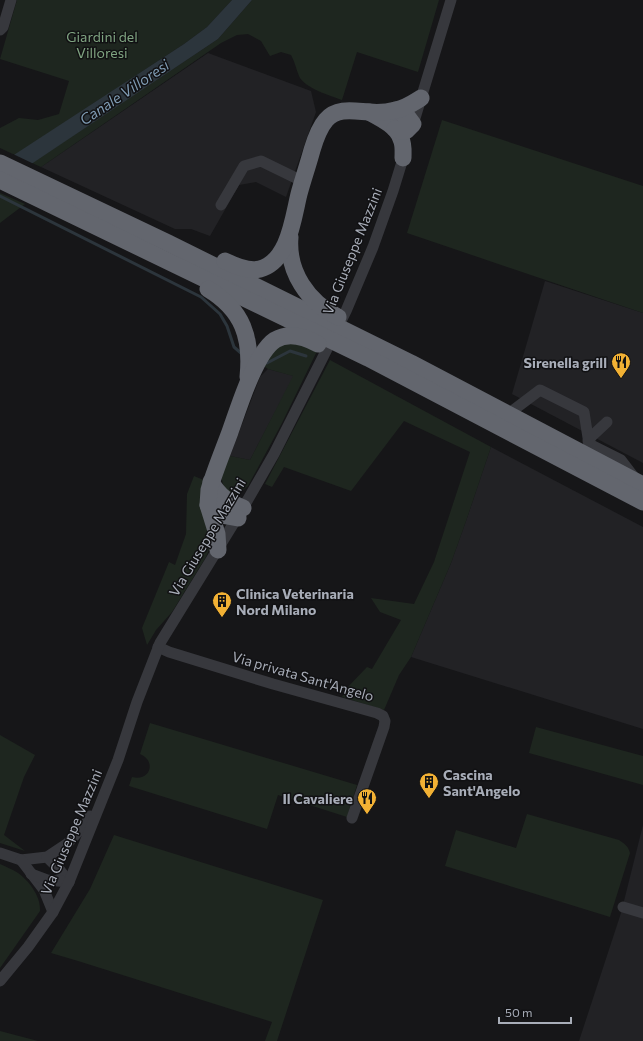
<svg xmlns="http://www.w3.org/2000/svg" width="643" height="1041" viewBox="0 0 643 1041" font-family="Commissioner,sans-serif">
	<rect width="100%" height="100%" fill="#161618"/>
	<g fill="#222225">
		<path d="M208,53L311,91L316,112L286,197L256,182L239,185L210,236L191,229H175L41,167Z"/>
		<path d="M545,281L643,313V463L512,394Z"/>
		<path d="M268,369L294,376L250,460L230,456L260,377Z"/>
		<path d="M491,447L643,527V729L411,657L451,563L466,521Z"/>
		<path d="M643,825V1041H579L621,913Z"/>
	</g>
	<g fill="#1e261f">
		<path d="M17,0H232L207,27L184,44L15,155L0,148V128L19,118L38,120L59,114L69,81L0,59Z"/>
		<path d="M252,0H439L418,72L357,52L342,100C331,96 304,88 299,76C296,69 295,62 291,55L281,52L270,56L261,41L248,34L237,35L221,43L41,167L32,163L218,39Z"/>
		<path d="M442,120L643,186V313L407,233Z"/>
		<path d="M0,193L25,204L0,223Z"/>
		<path d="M285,341L319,347L282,423L248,486L239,494L234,495L228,493C217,477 223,473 230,456L250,460L293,376L268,369L262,365L266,357Z"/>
		<path d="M330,360L491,447L466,521L451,563L411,657L399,675L384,710L342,697L347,688L367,667L372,669L401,620L380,612L371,598L414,604L434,562L470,452L404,421L351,491L284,467L272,487L265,484Z"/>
		<path d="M194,476L206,481L210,547L206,557L172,612L156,630L147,645L142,628L169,562L175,565L186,534L187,494Z"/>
		<path d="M150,723L357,785L347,817L278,795L267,829L129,786L132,777C150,782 157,761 140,754Z"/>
		<path d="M536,727L643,756V785L529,753Z"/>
		<path d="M0,735L35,755L24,777L4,835L25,851L0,843Z"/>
		<path d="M527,814L619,840C625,844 628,846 630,853L610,917L445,866L456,830L516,848Z"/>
		<path d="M114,835L323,900L277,1041H265L272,1022L78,961L51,953L90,889Z"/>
		<path d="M0,864C6,867 12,869 18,873C29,881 41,896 40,911L0,968Z"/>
		<path d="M0,1031L38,1041H0Z"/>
	</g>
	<path fill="#2c353c" d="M232,0H252L218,39L0,185V164L184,44L207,27Z"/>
	<path fill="#161618" d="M13,154L34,164L1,187L0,162Z"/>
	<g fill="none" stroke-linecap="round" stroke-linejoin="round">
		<g stroke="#2c353c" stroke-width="3">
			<path d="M0,196L201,297L220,314L227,326L234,347L242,354"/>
			<path d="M267,363L290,351L306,356"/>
		</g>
		<g stroke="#37383d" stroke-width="11">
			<path d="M0,30L3,27L11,0"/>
			<path d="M412,128L451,0"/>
			<path d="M221,205L244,166L261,161L302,181"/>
			<path d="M508,414L540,390L584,412L589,444L621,460L634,477"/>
			<path d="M588,441L592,436L607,422"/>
			<path d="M158,647L169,652L273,684L377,713L383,716L385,721L384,727L352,818"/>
			<path d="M0,853L21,860L47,857L68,843L87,822L90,816"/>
			<path d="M47,857L58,868L69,882"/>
			<path d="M21,860L44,890L53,912"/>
			<path d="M31,874L47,880L69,882"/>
			<path d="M623,907L643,913"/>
			<path d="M0,981L28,947L53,912L69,882L118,760L137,702L160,643L243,508L274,454L323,357L346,311L373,247L393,191L405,152"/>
		</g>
		<g stroke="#63666e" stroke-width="17">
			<path d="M369,112C380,118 397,126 401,139C404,145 403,152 403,158"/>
			<path d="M395,129L401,131H406L413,124L407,116L396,110"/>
			<path d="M0,163L168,243L411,363L643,485"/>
			<path d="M0,180L368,358L643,502"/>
			<path d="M290,237C287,272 308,302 338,317"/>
			<path d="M225,261C235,266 249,272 260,269C289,261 293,218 299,194C303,179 308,165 312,150C315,140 319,128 326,120C337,107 354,111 369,112C377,113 388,112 396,110C406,108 413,103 421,98"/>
			<path d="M208,289C243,310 252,338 248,377"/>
			<path d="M211,482C219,496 228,502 243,508"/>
			<path d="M208,505L221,515L238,518"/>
			<path d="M218,550L217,534L208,505L209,490C215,470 223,451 230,432C238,410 255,353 275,340C288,332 305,337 318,344"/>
		</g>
	</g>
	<defs>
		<symbol id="restaurant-pin" viewBox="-11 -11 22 30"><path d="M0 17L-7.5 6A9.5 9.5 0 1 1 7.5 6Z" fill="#f2b134" stroke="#111113"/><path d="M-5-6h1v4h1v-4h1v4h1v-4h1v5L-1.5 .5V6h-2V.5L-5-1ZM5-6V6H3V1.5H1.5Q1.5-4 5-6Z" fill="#111"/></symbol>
		<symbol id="building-pin" viewBox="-11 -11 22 30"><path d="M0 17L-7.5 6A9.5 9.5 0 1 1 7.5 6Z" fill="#f2b134" stroke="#111113"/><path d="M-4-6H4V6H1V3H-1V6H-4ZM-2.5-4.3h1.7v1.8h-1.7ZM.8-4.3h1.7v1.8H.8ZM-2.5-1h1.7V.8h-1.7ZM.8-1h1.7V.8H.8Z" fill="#111"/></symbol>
	</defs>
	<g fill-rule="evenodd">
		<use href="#restaurant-pin" x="610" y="351" width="22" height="30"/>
		<use href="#building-pin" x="211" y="590" width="22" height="30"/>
		<use href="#building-pin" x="418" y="771" width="22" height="30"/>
		<use href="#restaurant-pin" x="356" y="787" width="22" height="30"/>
	</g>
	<g text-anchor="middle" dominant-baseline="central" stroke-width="3" stroke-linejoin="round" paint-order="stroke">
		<g font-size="14" fill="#7fa381" stroke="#111113">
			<text x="102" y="36">Giardini del<tspan x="102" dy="16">Villoresi</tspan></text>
		</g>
		<g font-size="14" fill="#a8adb8" stroke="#111113">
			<text transform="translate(352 251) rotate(-68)">Via Giuseppe Mazzini</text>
			<text transform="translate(207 537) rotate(-59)">Via Giuseppe Mazzini</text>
			<text transform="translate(303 676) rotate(16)">Via privata Sant'Angelo</text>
			<text transform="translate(71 832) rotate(-67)">Via Giuseppe Mazzini</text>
		</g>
		<g font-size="14" font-weight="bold" fill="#a8adb8" stroke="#111113" text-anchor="end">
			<text x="607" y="362">Sirenella grill</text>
			<text x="236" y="593" text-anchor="start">Clinica Veterinaria<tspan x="236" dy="16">Nord Milano</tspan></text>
			<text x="443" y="774" text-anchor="start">Cascina<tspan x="443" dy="16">Sant'Angelo</tspan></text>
			<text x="353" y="798">Il Cavaliere</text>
		</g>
		<g font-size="15" font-style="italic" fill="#7f9bb3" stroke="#111113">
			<text transform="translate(124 92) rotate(-34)">Canale Villoresi</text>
		</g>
	</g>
	<path d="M499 1017v6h72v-6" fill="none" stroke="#a8adb8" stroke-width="2"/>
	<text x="505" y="1017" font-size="12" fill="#a8adb8" stroke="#111113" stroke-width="3" paint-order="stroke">50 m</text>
</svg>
